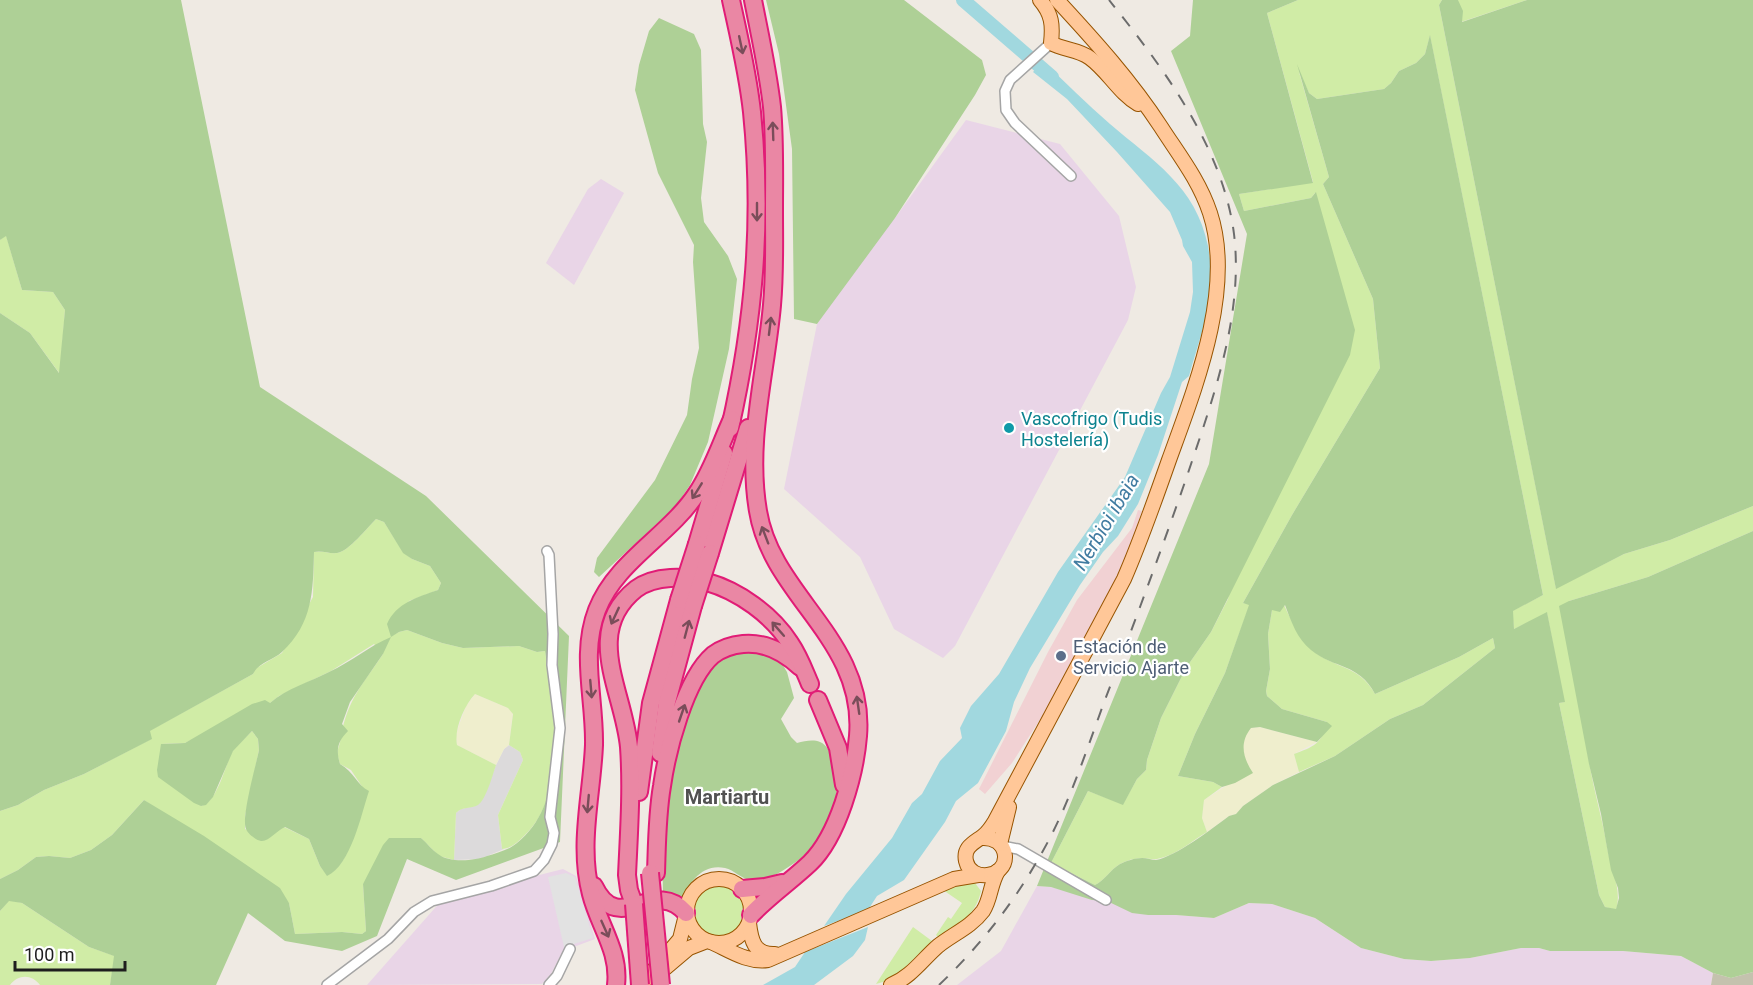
<svg xmlns="http://www.w3.org/2000/svg" width="1753" height="985" viewBox="0 0 1753 985" font-family="Roboto,sans-serif">
	<rect width="100%" height="100%" fill="#efeae3"/>
	<path fill="#dcdadb" d="M509,745L520,752L523,760L498,815L502,849H504L480,859L454,860L456,813L461,809L475,806L485,794L496,765L504,749Z"/>
	<path fill="#f1d1d3" d="M1138,510L1142,511L1128,552L1100,613L1041,718L1012,763L985,794L979,789L1048,652L1077,600L1132,528Z"/>
	<g fill="#e9d5e7">
		<path d="M966,120L1060,144L1119,216L1136,287L1128,320L955,646L943,658L894,629L860,557L784,489L817,324L868,244L895,218Z"/>
		<path d="M601,179L624,193L574,285L546,263L588,189Z"/>
		<path d="M563,869L576,876L595,939L563,951L551,974L542,984L367,985L442,900Z"/>
		<path d="M1037,886L1051,887L1107,901L1148,915H1176L1214,918L1249,903L1272,904L1315,918L1361,948L1404,959L1431,961L1470,958L1521,948H1539L1550,951H1623L1681,956L1713,973L1711,985H957L1001,951Z"/>
	</g>
	<path fill="#c4c2ae" d="M1753,972V985H1711L1713,973L1731,978Z"/>
	<g fill="#efeecd">
		<path d="M475,694L508,708L513,712L509,745L504,749L496,765L457,745L456,737L458,728L466,706Z"/>
		<path d="M1260,727L1317,742L1294,754L1299,772L1273,785L1243,806L1236,814L1229,816L1207,832L1202,818L1204,800L1227,785L1245,762L1242,752L1245,735L1251,728Z"/>
	</g>
	<g fill="#d0eca6" fill-rule="evenodd">
		<path d="M1298,0H1442L1439,5L1556,588L1624,554L1670,540L1753,506V531L1648,577L1569,601C1574,655 1579,708 1589,761C1594,792 1603,821 1608,852C1612,872 1622,890 1616,910L1605,907L1599,895L1559,703L1564,702L1547,613L1514,629L1512,611L1543,595L1430,36L1425,54L1416,63L1399,71L1391,83L1384,89L1317,99L1309,93L1299,72L1329,177L1323,184L1373,299L1380,368L1292,515L1243,603L1250,604L1225,673L1195,734L1178,776L1213,782L1222,787L1204,800L1202,818L1207,832C1192,841 1175,856 1157,859C1153,860 1148,858 1143,858C1135,858 1127,860 1120,864C1110,870 1105,880 1095,885L1051,863L1088,791L1123,804L1137,779L1146,770L1147,760L1161,718L1186,668L1211,632L1228,599L1315,193L1311,198L1244,211L1239,194L1313,182L1267,13Z"/>
		<path d="M1458,0H1527L1461,22Z"/>
		<path d="M6,235L22,290L53,292L65,310L60,374L30,333L0,313V240Z"/>
		<path d="M376,519L384,522L403,552L412,559L430,566L441,583L438,590L409,601L391,636L399,632L407,630L442,643L463,648L519,646L537,652L545,651C553,705 569,793 525,835C518,842 512,848 502,849L498,815L523,760L520,752L509,745L513,714L508,708L475,694C464,706 454,729 457,745L496,765C493,774 486,800 478,805C471,809 463,806 456,813L454,860L439,856L421,838L363,884L366,931L362,934L342,932L295,934L289,903L144,800L112,835L91,850L70,858L49,856L36,857L18,870L0,879V811L18,805L44,790L84,774L151,739L149,731L253,674L255,669L282,653L313,597L314,552C322,550 329,554 337,553C348,552 368,527 376,519ZM374,644L383,654C363,684 347,700 341,737C339,751 335,748 340,764L351,770L363,788C358,814 353,864 327,875L320,866L309,839L284,827L278,829L267,839L245,829V816L259,750L258,739L252,731C246,738 237,744 232,752C225,766 217,803 201,806L161,744L185,743L270,703L279,696L331,671Z"/>
		<path d="M1284,605C1293,624 1303,646 1322,657C1345,670 1361,669 1375,694L1459,657L1493,638L1495,648L1423,705L1390,719L1335,756L1299,772L1294,754C1313,747 1322,744 1327,722L1282,709L1267,696L1266,691L1270,669L1268,634L1272,610Z"/>
		<path d="M971,883H975L981,891C976,915 958,925 938,937L936,935L948,917L951,919L962,903L943,890Z"/>
		<circle cx="719" cy="911" r="27"/>
		<path d="M9,900L22,903L89,947L115,956L110,985H40C32,974 18,974 10,985H0V911Z"/>
		<path d="M913,927L932,941L893,979L876,984Z"/>
	</g>
	<g fill="#aed096">
		<path d="M0,0H181L260,387L426,496L569,636L560,842L456,880L407,859L377,936L342,951L285,941L248,913L216,985H110L114,956L89,947L22,903L9,901L0,911V879L18,870L36,857L49,856L70,858L91,850L112,835L144,800L204,836L280,888L289,903L295,934L342,932L362,934L366,931L363,884L383,845L389,838H421C427,843 432,850 438,854C449,863 474,861 487,856C496,853 509,850 517,843C570,801 554,710 545,651L537,652L519,646L463,648L442,643L407,630L399,632L391,637L383,654L350,702L342,724L348,731C337,742 336,750 340,764C354,772 357,785 369,791C361,815 351,865 327,876L320,866L309,839L285,827C277,830 269,842 261,841C256,840 248,834 246,829C241,818 256,765 259,750L258,739L252,731L233,751L213,797L206,805L201,806L194,803L158,777L157,770L161,744L185,743L252,704L265,700L270,703C287,688 310,682 329,672C351,662 369,646 391,637L387,624C396,603 418,597 438,590L441,583L430,566L412,559L403,553L384,522L376,519C368,527 348,552 337,553C329,554 322,550 314,552C313,591 313,623 282,652C273,660 258,663 253,674L150,731L152,739L84,774L44,790L18,805L0,811V313L30,333L59,373L65,310L53,292L22,290L6,236L0,240Z"/>
		<path d="M766,0H904L982,60L986,75L975,95L895,218L817,324L794,319L792,149L779,54Z"/>
		<path d="M1193,0H1298L1267,13L1313,183L1239,194L1244,211L1311,198L1316,192L1355,330L1350,355L1211,632L1186,668L1161,718L1147,760L1146,770L1137,779L1123,805L1088,791L1051,863L1095,885C1105,880 1110,870 1120,864C1126,861 1135,858 1142,858C1147,858 1152,860 1156,860C1175,857 1213,828 1229,816L1236,814L1243,806L1273,785L1335,756L1390,719L1423,705L1495,648L1493,638L1459,657L1375,694C1359,663 1334,669 1311,650C1297,639 1291,621 1285,605L1280,612L1272,610L1268,634L1270,669L1266,691L1267,696L1282,709L1327,722L1332,726L1317,742L1260,727L1251,728C1239,743 1243,758 1253,773L1235,783L1222,787L1213,782L1178,776L1195,734L1225,673L1249,605L1243,603L1292,515L1380,368L1373,299L1323,184L1329,177L1297,64L1309,93L1317,99L1384,89L1391,83L1399,71L1416,63L1425,54L1430,35L1543,595L1513,611L1514,629L1547,612L1565,702L1559,703L1599,895L1605,907L1616,909L1619,898L1618,888L1611,870L1601,814L1589,764L1559,606L1569,601L1648,577L1753,531V972L1731,978L1713,973L1681,956L1623,951H1550L1539,948H1521L1470,958L1431,961L1404,959L1361,948L1315,918L1272,904L1249,903L1214,918L1176,915H1148L1132,913L1107,901L1092,900L1051,887L1037,886L1209,464L1247,234L1171,51L1190,36Z"/>
		<path d="M1442,0H1458L1463,11L1462,22L1527,0H1753V506L1670,540L1624,554L1556,589L1439,5Z"/>
		<path d="M659,18L694,34L701,50L703,124L707,142L701,198L704,222L728,256L737,279L729,349L708,442L690,485L676,506L599,577L594,572L597,558L655,480L687,415L692,379L699,348L693,262L694,245L658,173L635,90L639,65L649,31Z"/>
		<path d="M756,649L781,662L787,672L794,698L781,719L791,737L797,743C805,741 813,739 820,742C835,748 839,782 836,796C833,811 827,827 819,839C815,846 806,853 800,859C786,869 768,882 750,880C742,879 734,870 725,868C702,863 689,883 681,901L663,894L662,832L673,757L698,688L712,663L728,651Z"/>
	</g>
	<path fill="#e2e2e2" d="M566,873L575,877L593,938L564,947L548,877Z"/>
	<g fill="#a1d8df">
		<path d="M1043,61C1065,82 1087,104 1110,124C1153,161 1196,186 1208,246C1210,259 1213,274 1211,287C1208,318 1197,347 1189,376L1182,382L1158,455L1138,504L1118,536L1103,552L1080,585L1030,668L1014,702L1006,731L978,783L956,801L945,822L904,880L877,896L868,910L824,926L846,894L892,838L912,803L922,794L940,761L962,738L960,728L971,706L999,674L1058,572L1125,477L1161,393L1170,377L1190,312L1193,292L1192,262L1183,246L1182,240L1170,212L1117,152L1067,99L1033,72Z"/>
		<path d="M868,927L865,940L853,956L814,985H763L795,967L805,952Z"/>
	</g>
	<g fill="none" stroke-linecap="round" stroke-linejoin="round">
		<path stroke="#a1d8df" stroke-width="14" d="M963,0L1052,77"/>
		<defs>
			<g id="minor">
				<path d="M1051,43L1010,80L1005,91L1006,110L1015,123L1071,176"/>
				<path d="M1002,846L1018,849L1106,900"/>
				<path d="M327,985L388,939L414,912L432,901L491,886L534,871L544,860L552,844L554,833L550,817L560,728L552,665L553,634L549,555L547,551"/>
				<path d="M549,985L557,976L570,949"/>
			</g>
			<g id="primary">
				<path d="M1040,0C1052,14 1053,25 1051,43C1063,50 1078,49 1090,58C1108,71 1119,93 1138,104"/>
				<path d="M981,838C993,837 1004,843 1005,856C1006,878 971,883 966,861C963,847 974,843 983,836C988,832 992,826 995,821L1124,579C1141,540 1155,500 1169,460C1195,388 1235,289 1210,213C1199,180 1179,155 1161,127C1131,81 1094,40 1057,0"/>
				<path d="M1000,844L1009,807"/>
				<circle cx="719" cy="911" r="32"/>
				<path d="M749,923C751,940 754,955 775,954"/>
				<path d="M711,942C729,950 747,963 768,960L954,879L978,875"/>
				<path d="M663,970L689,948L707,941"/>
				<path d="M641,985L680,939L686,915"/>
				<path d="M891,985C911,977 922,960 938,946C953,934 971,927 983,911C991,899 990,884 998,871"/>
			</g>
			<g id="motorway">
				<path d="M730,428C754,321 763,221 752,112C748,74 739,37 731,0"/>
				<path d="M697,544L724,453"/>
				<path d="M710,553L748,428"/>
				<path d="M818,700L838,748L844,785"/>
				<path d="M660,753L667,702L693,606"/>
				<path d="M639,792L651,703L679,600"/>
				<path d="M656,873C657,844 657,815 662,786C667,751 685,679 713,655C721,649 732,645 743,644C765,642 784,652 800,667"/>
				<path d="M594,886C619,938 653,876 686,913"/>
				<path d="M742,889L765,887L782,883"/>
				<path d="M634,904L629,890L627,875C629,832 632,789 629,747C624,692 582,632 636,589C655,575 685,576 707,582C739,591 772,615 790,643C799,656 804,670 810,684"/>
				<path d="M751,915C769,896 791,881 810,863C838,836 855,774 858,736C866,639 772,597 758,511C746,441 766,373 772,305C775,273 774,242 774,211C774,176 775,141 772,107C768,71 760,36 753,0"/>
				<path d="M616,985C620,951 599,926 591,894C578,845 592,794 594,745C595,699 580,654 597,610C616,561 669,536 697,493C712,471 721,443 732,419"/>
			</g>
		</defs>
		<use href="#minor" stroke="#a5a5a5" stroke-width="12"/>
		<use href="#primary" stroke="#975400" stroke-width="16"/>
		<use href="#motorway" stroke="#e11c76" stroke-width="20"/>
		<use href="#minor" stroke="#fff" stroke-width="9"/>
		<use href="#primary" stroke="#ffc798" stroke-width="14"/>
		<use href="#motorway" stroke="#ea87a4" stroke-width="16"/>
		<path stroke="#6c6c6c" stroke-width="2" stroke-dasharray="12 12" stroke-linecap="butt" d="M939,985C979,947 1013,904 1040,856C1071,803 1089,741 1111,684C1137,616 1162,548 1186,479C1212,401 1244,316 1234,234C1223,147 1162,66 1109,0"/>
		<defs>
			<g id="motorway-bridge">
				<path d="M679,600L697,544"/>
				<path d="M693,606L710,553"/>
				<path d="M650,873L661,985"/>
				<path d="M634,904L640,985"/>
			</g>
		</defs>
		<use href="#motorway-bridge" stroke="#e11c76" stroke-width="20" stroke-linecap="butt"/>
		<use href="#motorway-bridge" stroke="#ea87a4" stroke-width="16"/>
	</g>
	<defs><path id="oneway-shaft" d="M-6 0H5M1.5-3L5.5 0L1.5 3" fill="none" stroke-width="1.6" stroke-linecap="round" stroke-linejoin="round" transform="scale(1.5)"/></defs>
	<g stroke="#7a4d5a">
		<use href="#oneway-shaft" transform="translate(741 45) rotate(78)"/>
		<use href="#oneway-shaft" transform="translate(773 131) rotate(-92)"/>
		<use href="#oneway-shaft" transform="translate(757 212) rotate(90)"/>
		<use href="#oneway-shaft" transform="translate(770 326) rotate(-83)"/>
		<use href="#oneway-shaft" transform="translate(697 491) rotate(122)"/>
		<use href="#oneway-shaft" transform="translate(765 535) rotate(-111)"/>
		<use href="#oneway-shaft" transform="translate(615 616) rotate(115)"/>
		<use href="#oneway-shaft" transform="translate(687 629) rotate(-75)"/>
		<use href="#oneway-shaft" transform="translate(778 629) rotate(-131)"/>
		<use href="#oneway-shaft" transform="translate(591 689) rotate(85)"/>
		<use href="#oneway-shaft" transform="translate(858 705) rotate(-98)"/>
		<use href="#oneway-shaft" transform="translate(682 713) rotate(-71)"/>
		<use href="#oneway-shaft" transform="translate(588 804) rotate(95)"/>
		<use href="#oneway-shaft" transform="translate(605 929) rotate(66)"/>
	</g>
	<circle fill="#0f9aa8" stroke="#fff" stroke-width="2" cx="1009" cy="428" r="6"/>
	<circle fill="#5c6f8a" stroke="#fff" stroke-width="2" cx="1061" cy="656" r="6"/>
	<g text-anchor="middle" dominant-baseline="central" stroke-width="4.5" stroke-linejoin="round" paint-order="stroke">
		<g font-size="18" fill="#0d838f" stroke="#fff" text-anchor="start">
			<text x="1021" y="418">Vascofrigo (Tudis<tspan x="1021" dy="21">Hostelería)</tspan></text>
		</g>
		<g font-size="18" fill="#4e5e75" stroke="#fff" text-anchor="start">
			<text x="1073" y="646">Estación de<tspan x="1073" dy="21">Servicio Ajarte</tspan></text>
		</g>
		<g font-size="20" font-style="italic" fill="#417ca1" stroke="#fff">
			<text transform="translate(1106 522) rotate(-59)">Nerbioi ibaia</text>
		</g>
		<g font-size="20" font-weight="bold" fill="#515151" stroke="#fff">
			<text x="727" y="797">Martiartu</text>
		</g>
	</g>
	<path d="M15 961v9h110v-9" fill="none" stroke="#1e1e1e" stroke-width="3"/>
	<text x="24" y="961" font-size="18" fill="#1e1e1e" stroke="#ffffff" stroke-width="4.5" paint-order="stroke">100 m</text>
</svg>
